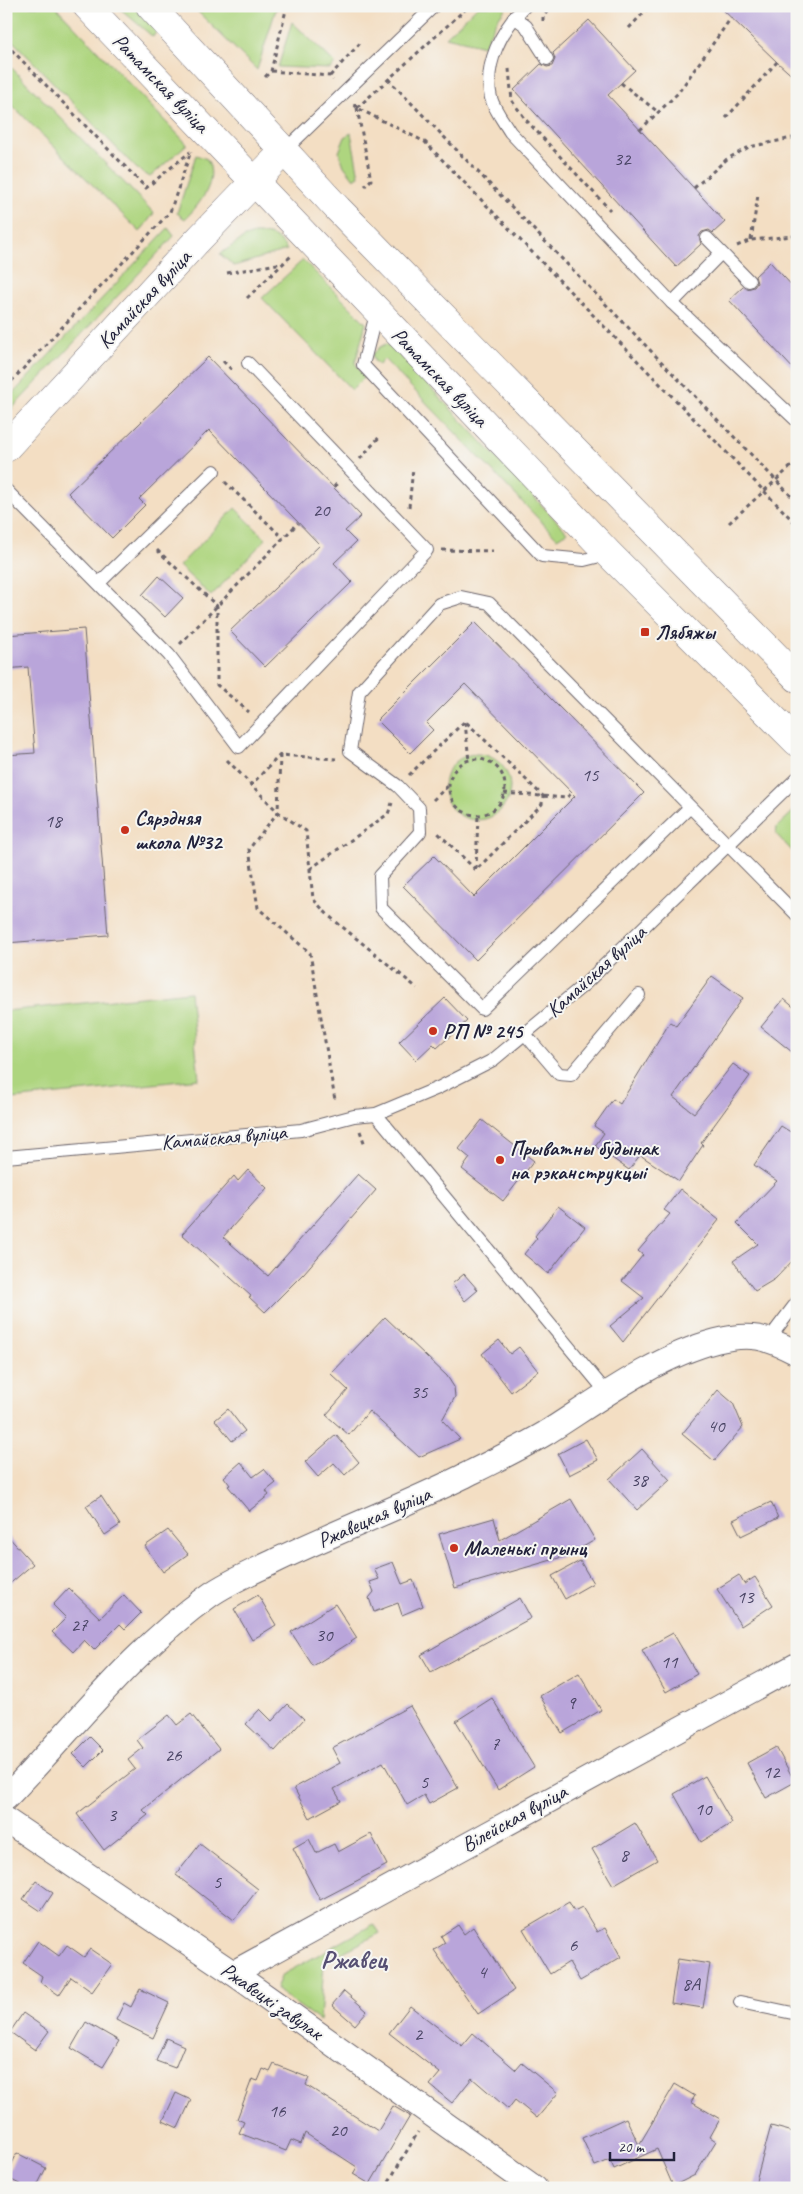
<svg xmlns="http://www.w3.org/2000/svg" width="803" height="2194" viewBox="0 0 803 2194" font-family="Caveat,sans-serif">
	<rect width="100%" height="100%" fill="#f6f6f2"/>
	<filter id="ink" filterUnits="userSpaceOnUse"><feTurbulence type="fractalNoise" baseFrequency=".02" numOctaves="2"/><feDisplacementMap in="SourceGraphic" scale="10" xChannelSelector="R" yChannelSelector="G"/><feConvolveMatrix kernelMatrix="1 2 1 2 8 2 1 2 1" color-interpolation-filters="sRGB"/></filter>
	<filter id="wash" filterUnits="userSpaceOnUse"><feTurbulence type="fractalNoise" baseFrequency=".0096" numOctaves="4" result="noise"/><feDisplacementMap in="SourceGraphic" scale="20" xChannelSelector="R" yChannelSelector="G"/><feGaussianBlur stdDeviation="1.12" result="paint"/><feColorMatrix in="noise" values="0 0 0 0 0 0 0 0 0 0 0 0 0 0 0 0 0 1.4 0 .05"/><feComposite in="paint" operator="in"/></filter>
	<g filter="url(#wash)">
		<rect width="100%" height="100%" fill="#f3dec3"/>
		<g fill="#aed57f" stroke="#687c5d">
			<path d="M6,6H55L187,144L150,177L136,168L6,34Z"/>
			<path d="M117,6H133L157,30L153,37Z"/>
			<path d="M192,6H277L257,70Z"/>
			<path d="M478,6H507L495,23L484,46L446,37Z"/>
			<path d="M292,22L335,63L331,69L278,67Z"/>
			<path d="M6,62L154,213L140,232L6,99Z"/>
			<path d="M351,133L359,176L354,179L344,166L339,152L345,137Z"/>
			<path d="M196,155L207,159C219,181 200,204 185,219L177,213Z"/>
			<path d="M168,228L174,236L6,415V401Z"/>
			<path d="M254,234C271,234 277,235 287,250L234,266L220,254L245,237Z"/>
			<path d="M303,260L366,323L355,363L364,378L352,390L262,298Z"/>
			<path d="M386,344L393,348L567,532L557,538L384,359L379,365L374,361L372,355L380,347Z"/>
			<path d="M235,508L266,539L211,596L179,566Z"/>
			<circle cx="477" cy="787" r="33"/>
			<path d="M797,808V856L776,834L777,827Z"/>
			<path d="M190,992L199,1079L12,1099L6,1041V1011Z"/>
			<path d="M374,1924L380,1933L324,1962L320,2021L279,1992L276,1988L282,1975Z"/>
		</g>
		<g id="blocks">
			<g fill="#b9a5da">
				<path d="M719,6H797V80L777,62Z"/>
				<path d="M589,20L635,70L608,95L725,222L713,233L709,230L702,232L699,236L701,244L676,267L514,90L541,64L547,67L552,66L555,59L553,53Z"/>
				<path d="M770,262L797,291V373L729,300L743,287L747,289L754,287L757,283L755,276Z"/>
				<path d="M208,357L361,516L345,531L356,542L334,563L352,582L265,667L230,631L320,545L209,430L139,499L145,505L112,538L68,493Z"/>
				<path d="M159,576L183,598L165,617L142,595Z"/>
				<path d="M475,622L644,793L476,960L403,886L434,856L474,897L575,796L465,684L426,723L433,730L410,753L377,720Z"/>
				<path d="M84,629L108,935L6,943V755L35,753L28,667L6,669V635Z"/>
				<path d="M712,976L743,998L673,1097L694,1113L733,1064L750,1076L701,1143L703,1145L679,1181L640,1155L629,1170L595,1146L604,1133L594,1126L613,1099L620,1104L670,1022L676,1026Z"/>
				<path d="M445,998L467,1021L437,1048L433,1044L416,1060L399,1042Z"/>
				<path d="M784,999L797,1010V1056L761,1027Z"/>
				<path d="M482,1120L534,1161L503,1201L462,1169L470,1158L459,1149Z"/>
				<path d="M781,1126L797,1136V1256L775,1279L755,1291L733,1261L758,1244L737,1223L777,1181L754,1165Z"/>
				<path d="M248,1170L267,1188L223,1237L268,1276L358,1174L376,1190L304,1273L265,1312L249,1297L251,1296L182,1234L234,1176L238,1181Z"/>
				<path d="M680,1189L719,1220L623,1342L610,1326L644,1298L622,1281L643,1255L638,1251L670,1214L664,1210Z"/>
				<path d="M558,1206L585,1227L548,1274L524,1254L537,1238L535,1236Z"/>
				<path d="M464,1274L478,1290L465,1301L452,1284Z"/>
				<path d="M385,1317L447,1376L454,1387L455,1397L442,1420L460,1439L419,1457L369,1411L349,1435L326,1415L348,1390L331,1374Z"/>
				<path d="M499,1340L510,1354L519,1347L538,1371L511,1392L482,1354Z"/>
				<path d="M718,1390L733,1403L743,1427L714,1461L682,1434Z"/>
				<path d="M228,1409L245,1431L232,1441L215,1420Z"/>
				<path d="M336,1435L359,1462L345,1475L334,1463L318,1477L305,1462Z"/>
				<path d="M586,1439L598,1460L569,1475L558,1454Z"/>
				<path d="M642,1449L670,1480L637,1510L609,1479Z"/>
				<path d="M241,1462L253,1477L264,1469L276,1483L266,1491L269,1495L249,1511L228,1486L230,1485L224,1477Z"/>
				<path d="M101,1496L120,1525L105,1535L86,1506Z"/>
				<path d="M571,1499L595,1540L569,1555L455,1588L439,1534L494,1518L500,1540Z"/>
				<path d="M771,1502L778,1518L741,1536L733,1520Z"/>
				<path d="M168,1530L188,1554L163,1572L145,1546Z"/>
				<path d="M6,1534L33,1564L6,1587Z"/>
				<path d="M580,1561L593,1583L565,1599L552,1576Z"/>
				<path d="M393,1562L402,1584L413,1580L423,1606L402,1615L398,1603L374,1612L369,1598L374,1592L370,1582L379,1579L374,1569Z"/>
				<path d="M739,1575L744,1584L755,1577L773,1605L741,1626L717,1589Z"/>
				<path d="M69,1588L100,1618L124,1595L141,1613L125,1629L120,1624L94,1650L84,1640L73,1652L52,1632L66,1618L53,1605Z"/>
				<path d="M258,1595L276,1625L252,1640L234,1609Z"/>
				<path d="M520,1598L531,1618L431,1672L421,1655Z"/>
				<path d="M335,1604L357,1638L313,1666L291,1632Z"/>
				<path d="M673,1633L697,1674L666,1692L642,1650Z"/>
				<path d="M579,1673L601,1710L562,1733L540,1696Z"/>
				<path d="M492,1698L534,1767L498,1790L456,1721Z"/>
				<path d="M288,1704L304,1719L275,1751L246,1724L260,1709L272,1721Z"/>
				<path d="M410,1706L458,1788L429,1804L424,1795L407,1805L383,1762L334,1789L341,1801L310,1818L294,1788L340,1763L332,1748Z"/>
				<path d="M191,1714L219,1749L143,1810L148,1815L104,1850L77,1814L135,1769L128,1760L143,1748L137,1740L169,1715L177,1725Z"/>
				<path d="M90,1737L103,1750L86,1767L73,1754Z"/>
				<path d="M776,1747L795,1782L766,1798L747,1763Z"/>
				<path d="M705,1776L732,1823L701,1842L674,1794Z"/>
				<path d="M635,1823L657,1860L613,1885L592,1849Z"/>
				<path d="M371,1834L387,1865L320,1900L293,1848L309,1839L316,1853L334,1844L338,1852Z"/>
				<path d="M200,1844L258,1889L234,1920L176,1875Z"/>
				<path d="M36,1881L53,1893L41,1911L23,1899Z"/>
				<path d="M569,1902L574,1911L582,1907L597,1932L605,1928L621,1957L580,1981L569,1962L550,1974L523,1929Z"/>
				<path d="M458,1925L464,1934L473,1927L514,1990L478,2014L434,1950L445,1943L441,1936Z"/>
				<path d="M38,1941L59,1956L67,1945L84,1957L90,1949L112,1964L92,1992L71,1977L59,1995L40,1982L42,1976L23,1963Z"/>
				<path d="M678,1959L710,1964L703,2008L671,2003Z"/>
				<path d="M140,1989L169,2003L153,2038L116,2020L124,2003L131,2007Z"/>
				<path d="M344,1991L367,2011L355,2025L332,2005Z"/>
				<path d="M410,2006L462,2046L473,2033L516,2070L522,2063L558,2093L537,2118L515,2100L508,2109L472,2078L452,2103L430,2085L440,2073L389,2033Z"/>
				<path d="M23,2013L49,2031L35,2050L10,2032Z"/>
				<path d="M86,2022L119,2041L103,2067L71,2048Z"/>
				<path d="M166,2038L184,2046L175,2068L156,2061Z"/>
				<path d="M274,2064L309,2078L306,2085L378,2131L393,2106L410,2116L370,2184L353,2174L357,2167L305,2133L301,2144L291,2140L286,2151L239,2133L244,2122L237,2119L252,2079L258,2081L263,2069L270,2072Z"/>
				<path d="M675,2084L695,2096L691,2102L720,2119L710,2137L716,2141L695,2175L673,2186L657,2149L614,2169L610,2160L595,2166L582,2138L626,2118L639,2145Z"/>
				<path d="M176,2093L191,2100L178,2128L163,2121Z"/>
				<path d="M771,2126L797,2133V2188H754Z"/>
				<path d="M17,2153L46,2168L36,2188H27L6,2177Z"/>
			</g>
		</g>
	</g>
	<g filter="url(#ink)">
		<use href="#blocks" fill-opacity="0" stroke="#6b646b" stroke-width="1"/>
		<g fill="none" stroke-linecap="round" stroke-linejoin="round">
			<defs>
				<g id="lane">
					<path d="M525,6C502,29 483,64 491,98C494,109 504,122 510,132L672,303L797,421"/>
					<path d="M514,17L526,26L547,59"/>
					<path d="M284,151L434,6"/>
					<path d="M707,238L749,281"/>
					<path d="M672,303L720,254"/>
					<path d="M377,310L363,365L542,556L584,560L608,554"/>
					<path d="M6,490L169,655L239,747L427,550L248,363"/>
					<path d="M99,583L214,471"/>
					<path d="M689,808L482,1009L381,908L380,876L420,832L419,808L398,786L350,751L359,692L439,604L461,597L489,603L797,915"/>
					<path d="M525,1034L559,1074L571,1075L639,995"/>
					<path d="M376,1114L607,1393"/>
					<path d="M6,1157L301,1130L354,1116L376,1114L438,1088L493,1060L585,984L797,778"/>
					<path d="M769,1339L797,1302"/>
					<path d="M740,2002L797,2014"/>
				</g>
				<g id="street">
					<path d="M6,1798C73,1729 131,1651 210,1595C230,1581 255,1571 277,1560C338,1531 401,1507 462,1477C490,1463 519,1449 546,1433C598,1400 655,1357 716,1341C750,1332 767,1337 797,1353"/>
					<path d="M6,1820L233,1973L535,2188"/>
					<path d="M233,1973L797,1665"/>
				</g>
				<g id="secondary">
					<path d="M87,6L609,554L797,742"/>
					<path d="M150,6L338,209L797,678"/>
					<path d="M6,448L197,241L284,151"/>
				</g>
			</defs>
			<use href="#lane" stroke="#6b646b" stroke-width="14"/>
			<use href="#street" stroke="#6b646b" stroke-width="26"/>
			<use href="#secondary" stroke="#6b646b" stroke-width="29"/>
			<g stroke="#6b646b" stroke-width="3" stroke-dasharray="4 4" stroke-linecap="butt">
				<path d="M543,21V16L553,6"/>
				<path d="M629,28L650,6"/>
				<path d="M6,44L146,188L190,152"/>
				<path d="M509,69L512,101L527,121L610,210"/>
				<path d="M271,71L330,76L333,80"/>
				<path d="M330,76L362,41"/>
				<path d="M265,77L271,71L287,6"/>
				<path d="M388,79L797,502"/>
				<path d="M621,83L658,112"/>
				<path d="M354,104L357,108L425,142L797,525"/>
				<path d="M357,108L469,6"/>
				<path d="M357,108L371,180L365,186"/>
				<path d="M726,118L777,62"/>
				<path d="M640,130L678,93L731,18"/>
				<path d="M694,188L727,159L749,147L797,137"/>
				<path d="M751,240L758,195"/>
				<path d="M737,246L751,240L794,236"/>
				<path d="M227,273L283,263"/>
				<path d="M791,285L797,282"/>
				<path d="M247,298L292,255"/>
				<path d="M223,361L233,371"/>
				<path d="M6,387L170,212L191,151"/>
				<path d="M360,459L381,435"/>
				<path d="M225,482L283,538"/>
				<path d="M334,487L339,481"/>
				<path d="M409,507L413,468"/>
				<path d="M729,523L797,461"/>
				<path d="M157,550L217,606V685L249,712"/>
				<path d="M442,550L493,551"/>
				<path d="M180,644L298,523"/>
				<path d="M465,722L469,761"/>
				<path d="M280,755L278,812L249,849L258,908L310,953L335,1100"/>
				<circle cx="477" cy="787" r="28"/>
				<path d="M227,760L278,812L306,831L313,899L329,916L417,988"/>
				<path d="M409,775L465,721L543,796L542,804L476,870L436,831"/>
				<path d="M250,786L280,755L336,759"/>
				<path d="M504,793L566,798L572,793"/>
				<path d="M433,800L450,784"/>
				<path d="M310,869L388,814L392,803"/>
				<path d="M476,869L478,815"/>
				<path d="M360,1131L365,1145"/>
				<path d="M385,2188L418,2132"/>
			</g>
			<use href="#lane" stroke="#fff" stroke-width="12"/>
			<use href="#street" stroke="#fff" stroke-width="24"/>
			<use href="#secondary" stroke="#fff" stroke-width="28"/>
		</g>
	</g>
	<g fill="#c8321e" stroke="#f6f6f2" stroke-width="2">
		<rect x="640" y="627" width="10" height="10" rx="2.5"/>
		<circle cx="125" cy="830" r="5"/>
		<circle cx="433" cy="1031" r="5"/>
		<circle cx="500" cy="1160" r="5"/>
		<circle cx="454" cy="1548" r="5"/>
	</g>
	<g text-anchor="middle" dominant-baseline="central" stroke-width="4" stroke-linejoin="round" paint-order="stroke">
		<g font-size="19" fill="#484363">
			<text x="622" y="159">32</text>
			<text x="321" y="510">20</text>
			<text x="590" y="775">15</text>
			<text x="53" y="821">18</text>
			<text x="419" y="1392">35</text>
			<text x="716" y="1426">40</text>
			<text x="639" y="1480">38</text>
			<text x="745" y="1597">13</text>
			<text x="79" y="1625">27</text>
			<text x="324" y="1635">30</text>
			<text x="669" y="1662">11</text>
			<text x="571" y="1703">9</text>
			<text x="495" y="1744">7</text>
			<text x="173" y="1755">26</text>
			<text x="771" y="1772">12</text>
			<text x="424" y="1782">5</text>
			<text x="703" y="1809">10</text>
			<text x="112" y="1815">3</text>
			<text x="624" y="1855">8</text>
			<text x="217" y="1882">5</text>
			<text x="573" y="1945">6</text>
			<text x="482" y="1972">4</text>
			<text x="691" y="1984">8А</text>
			<text x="418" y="2034">2</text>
			<text x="277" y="2111">16</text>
			<text x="338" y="2130">20</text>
		</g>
		<g font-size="21" fill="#22223b" stroke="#f6f6f2">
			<text transform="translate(161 83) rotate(46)">Ратамская вуліца</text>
			<text transform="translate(144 299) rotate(-47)">Камайская вуліца</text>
			<text transform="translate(440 377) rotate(46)">Ратамская вуліца</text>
			<text transform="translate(596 971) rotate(-42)">Камайская вуліца</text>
			<text transform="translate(224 1137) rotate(-5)">Камайская вуліца</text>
			<text transform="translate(374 1517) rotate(-24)">Ржавецкая вуліца</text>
			<text transform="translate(514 1818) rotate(-29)">Вілейская вуліца</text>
			<text transform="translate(272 2001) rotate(35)">Ржавецкі завулак</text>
		</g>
		<g font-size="21" font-weight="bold" fill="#22223b" stroke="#f6f6f2" text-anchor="start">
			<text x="655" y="632">Лябяжы</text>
			<text x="135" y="818">Сярэдняя<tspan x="135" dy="24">школа №32</tspan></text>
			<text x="443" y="1031">РП № 245</text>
			<text x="510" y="1148">Прыватны будынак<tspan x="510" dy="24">на рэканструкцыі</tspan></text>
			<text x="464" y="1548">Маленькі прынц</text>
		</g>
		<g font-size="26" font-weight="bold" fill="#575073" stroke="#f6f6f2">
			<text x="354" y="1959">Ржавец</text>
		</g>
	</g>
	<rect width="803" height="2194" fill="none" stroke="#f6f6f2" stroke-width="25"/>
	<path d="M610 2152v8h64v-8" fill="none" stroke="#22223b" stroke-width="2.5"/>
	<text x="618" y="2152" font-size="15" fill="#22223b" stroke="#f6f6f2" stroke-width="4" paint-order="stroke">20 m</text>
</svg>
